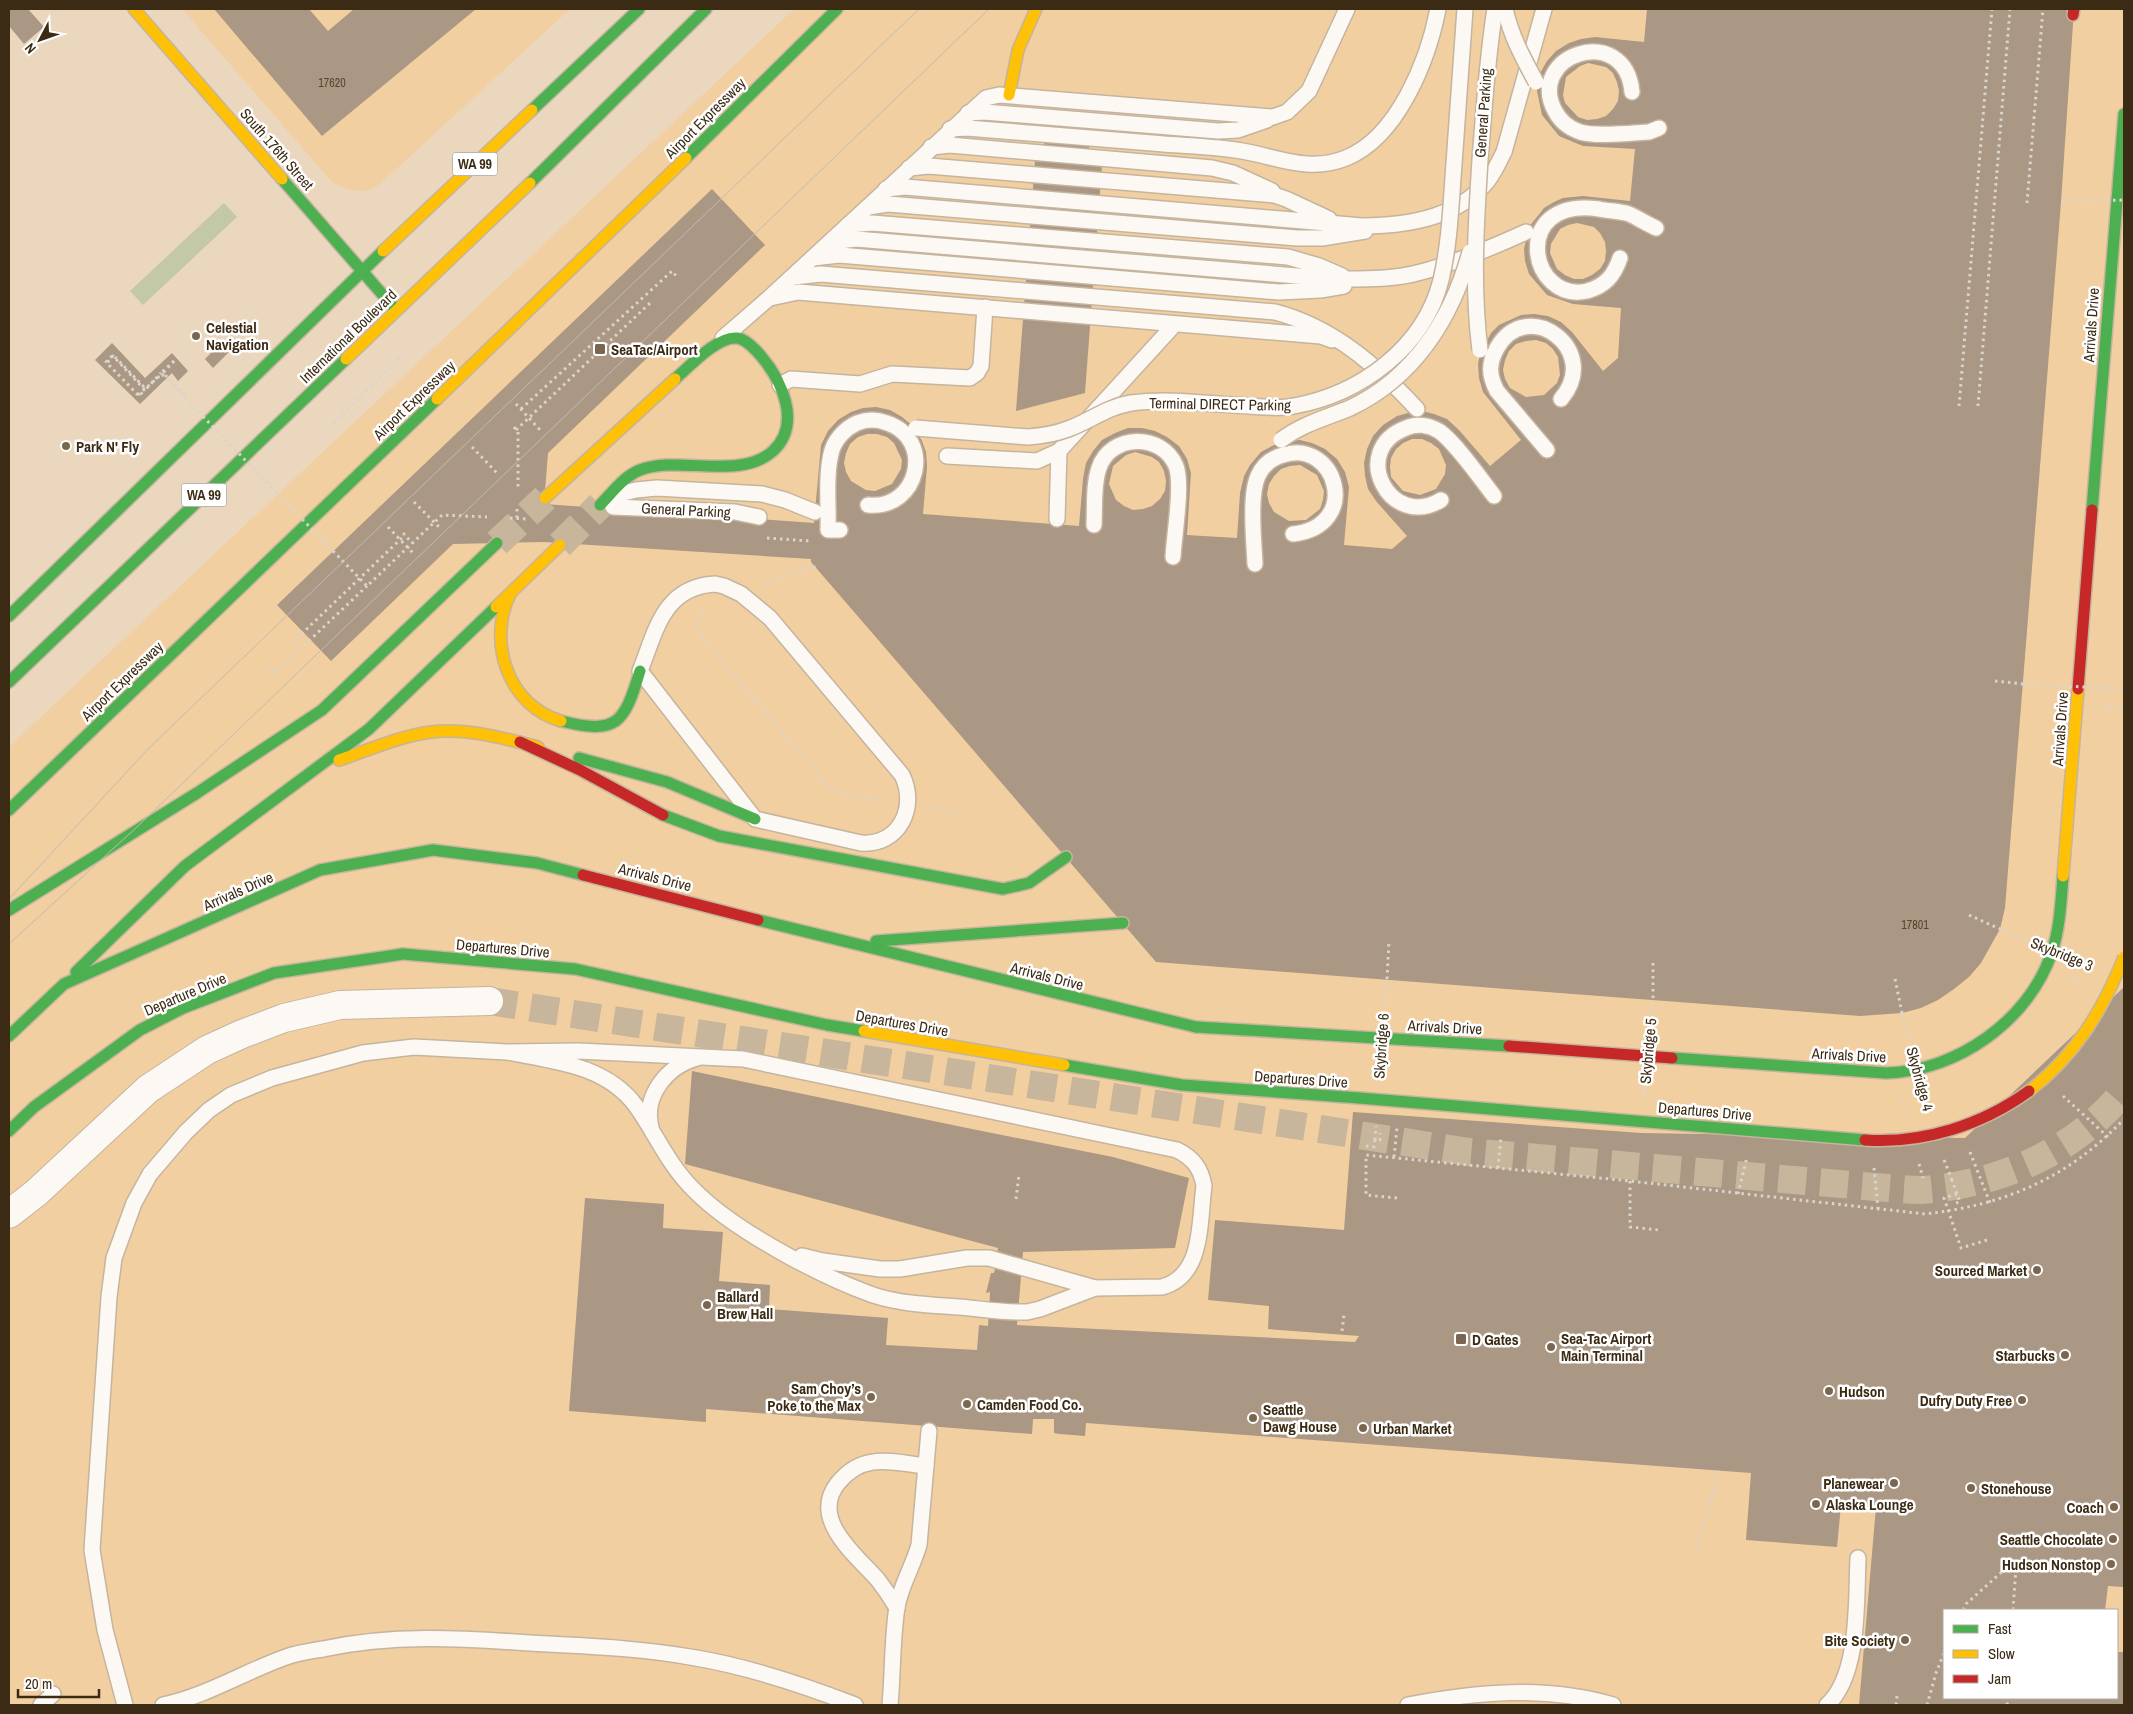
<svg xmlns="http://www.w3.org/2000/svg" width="2133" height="1714" viewBox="0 0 2133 1714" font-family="'Archivo Narrow',sans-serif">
	<rect width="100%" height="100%" fill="#ead7be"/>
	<g fill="#f2cfa0" fill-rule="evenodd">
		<path d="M182,9H570L380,184L367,191L349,190L332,182Z"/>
		<path d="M794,9H2124V1705H9V747ZM1944,1610H2117V1698H1944Z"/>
	</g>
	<path fill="#c3c9a7" d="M224,203L237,217L143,305L130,291Z"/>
	<g fill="#aa9784" fill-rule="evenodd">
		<path d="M9,9H28L44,27L24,44L9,26Z"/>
		<path d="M214,9H309L328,31L354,9H476L322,136Z"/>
		<path d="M1647,9H2074L2061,202L2005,908L2000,929L1981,963L1969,977L1954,989L1938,1000L1921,1008L1902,1013L1860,1016L1156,962L811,562V559L544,542L453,544L331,661L277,605L712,189L765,245L548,453L544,504L814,523L821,445L828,431L838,420L851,412L863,408L876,407L890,410L902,417L914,427L922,441L926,452L927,466L923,514L1079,526L1083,479L1086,463L1093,451L1102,440L1115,433L1128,428H1142L1155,431L1167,437L1179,446L1187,459L1191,473L1187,535L1237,538L1240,493L1244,476L1250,465L1261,452L1272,446L1284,441L1300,440L1312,443L1325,449L1337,459L1345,472L1349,487L1344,545L1392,549L1407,536L1376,501L1368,489L1365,476L1364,463L1367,449L1373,436L1383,425L1397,416L1408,413L1422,411L1434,414L1447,419L1459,430L1490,466L1521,440L1483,392L1479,378L1478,364L1480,354L1491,333L1499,325L1521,315L1534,314L1548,316L1561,322L1572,332L1603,371L1618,358L1621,308L1573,304L1547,295L1529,274L1525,261L1524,249L1529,227L1544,208L1554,202L1563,198L1583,196L1630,201L1635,149L1583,146L1559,136L1542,115L1537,91L1539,75L1547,61L1556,51L1569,43L1581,39L1595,37L1644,42ZM1588,63L1606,67L1613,73L1617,82L1619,91L1618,101L1613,109L1606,116L1597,119L1587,120L1578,117L1565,103L1563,95L1566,77L1580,66ZM1577,223L1594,227L1600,233L1605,242L1606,251L1605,261L1600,269L1592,275L1583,279H1574L1565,275L1557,269L1550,253L1551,244L1560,229L1568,225ZM1536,340L1546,343L1553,349L1558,357L1560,375L1557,383L1544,395L1526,397L1510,388L1505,379L1503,370L1505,360L1509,351L1516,344L1526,341ZM867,434H877L887,437L894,443L902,460L901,469L892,484L875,491L866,490L851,481L846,472L844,463L846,453L850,444L858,437ZM1412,439H1422L1431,443L1439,449L1446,465L1445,474L1436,489L1420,495L1403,491L1391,477L1390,467L1391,458L1396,449L1403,443ZM1135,452L1152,457L1159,462L1164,471L1166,481L1165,491L1160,499L1152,506L1143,509L1133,510L1124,506L1116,500L1109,484L1113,466L1126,455ZM1300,465L1317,475L1324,491L1323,500L1320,509L1306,520L1289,521L1274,512L1269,503L1267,494L1269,484L1274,476L1281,469L1290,466Z"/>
		<path d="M1047,110L1091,113L1088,165L1102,166L1085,393L1016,411L1035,161L1043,162Z"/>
		<path d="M222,342L230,351L213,368L205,359Z"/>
		<path d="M112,343L145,378L172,353L188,371L178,381L172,373L140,404L95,360Z"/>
		<path d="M2124,987V1587L2108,1586L2105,1610H1944V1698H2117V1652H2124V1705H1859L1876,1507L1841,1505L1837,1547L1746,1540L1751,1473L1086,1423L1085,1436L1060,1434L1054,1433V1419H1033L1032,1434L706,1409V1422L569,1411L585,1198L664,1204L663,1228L723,1232L719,1281L770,1285L769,1309L888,1318L886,1345L977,1350L979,1325L988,1326L990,1292L986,1293L991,1273H994L999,1251L997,1252L998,1248L685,1164L692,1071L967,1128L1113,1157L1189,1178L1175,1248L1023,1252L1017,1325L1355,1342L1359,1336L1268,1329L1269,1306L1208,1300L1215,1220L1344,1230L1353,1112L1641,1133L1965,1138Z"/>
	</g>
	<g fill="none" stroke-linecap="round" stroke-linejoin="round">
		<path stroke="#c7b59c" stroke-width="28" stroke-dasharray="28 14" stroke-linecap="butt" d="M489,1001L1469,1152L1875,1187C1890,1188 1906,1190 1921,1190C1998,1185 2075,1152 2124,1091"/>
		<g stroke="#c7b59c" stroke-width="28" stroke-dasharray="28 14" stroke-linecap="butt">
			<path d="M497,543L545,498"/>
			<path d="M560,545L600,505"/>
		</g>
		<defs>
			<g id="lane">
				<path d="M1632,92C1625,21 1525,55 1555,111C1560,121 1569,128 1580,132C1596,137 1631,133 1649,132L1659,128"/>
				<path d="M968,113L984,112L1218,131L1238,130L1267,120"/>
				<path d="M950,129L967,128C1029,133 1091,138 1152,143C1182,146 1213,146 1242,151C1278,157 1309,173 1346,158C1398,137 1428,60 1438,9"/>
				<path d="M931,147L950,145L1212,168L1233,173L1272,191"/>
				<path d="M909,168L929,166L1274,195L1286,199L1329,219"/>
				<path d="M886,189L905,187L1362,226C1405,226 1454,219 1484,185C1493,176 1498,163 1504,152L1544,9"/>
				<path d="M868,207L888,204L1297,238H1322L1365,231"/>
				<path d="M848,225L872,223L1288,257L1319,266L1342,276"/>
				<path d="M830,242L856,239L1333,279C1362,279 1393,280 1421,272C1456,263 1493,247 1526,232"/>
				<path d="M813,258L839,255L1279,292L1320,290L1344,286"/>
				<path d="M1620,258C1614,276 1605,286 1587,291C1529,304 1509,196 1599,209C1608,211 1620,211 1629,214C1638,218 1647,224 1656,228"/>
				<path d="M793,277L821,274L1275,312C1333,327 1377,366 1417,409"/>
				<path d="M770,298L798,292L1321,336L1332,340"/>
				<path d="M723,338L769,298L986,98L999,95L1273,117L1287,112L1309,91L1347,9"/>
				<path d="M780,385L791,379L860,384L892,374L970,378L977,373L981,366L985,307"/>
				<path d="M1547,450L1497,391C1489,376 1488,364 1497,348C1527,295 1603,350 1561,399"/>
				<path d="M1059,451L1175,324"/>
				<path d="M947,456L1037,461L1059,451L1057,519"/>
				<path d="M615,495L636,490L657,488L762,494L785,500L815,512"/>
				<path d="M1441,500C1390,531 1348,450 1406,428C1416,423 1429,425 1439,431C1456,443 1480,478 1494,496"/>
				<path d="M613,507L735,512L759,517"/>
				<path d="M1094,525C1095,507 1093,485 1099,468C1110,434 1162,432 1176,466C1183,484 1174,536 1173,557"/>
				<path d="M840,530H828C829,505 825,474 832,450C836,438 846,428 857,423C867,419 877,419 887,423C935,439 919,510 868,505"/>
				<path d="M1255,564C1254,542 1249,495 1258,476C1263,465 1272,458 1283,455C1336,438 1363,526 1293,534"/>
				<path d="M715,584L724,586L741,594L770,618L902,775C918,807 899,846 861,843L755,819L640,671C656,631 663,587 715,584Z"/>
				<path d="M651,1127C643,1096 667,1066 697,1058"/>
				<path d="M802,1256L823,1261L880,1269H900L967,1258H989L1095,1288"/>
				<path d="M897,1608C891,1598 885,1589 878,1580C856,1555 809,1519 838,1483C863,1452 891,1462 926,1466"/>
				<path d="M41,1705L53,1694"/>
				<path d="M125,1705L105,1630L92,1550L109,1297L114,1258L134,1203L150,1174L186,1132L209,1110L231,1095L272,1078L363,1053L414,1047L507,1052L578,1051L743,1059L1177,1150C1193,1158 1201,1168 1204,1186C1199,1221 1204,1276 1162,1287L1095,1288L1040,1309L1027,1312C1005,1313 982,1309 959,1307C931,1305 900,1304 873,1295C820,1276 733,1230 694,1190C669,1166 656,1134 636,1106C606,1065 553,1061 507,1052"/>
				<path d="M163,1705C206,1696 244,1672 286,1657C297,1653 311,1651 323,1649C392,1634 460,1638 530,1643C585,1646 641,1648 696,1658C750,1667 803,1685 855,1705"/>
				<path d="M890,1705C893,1673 892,1639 897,1607C901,1585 913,1566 919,1545L929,1431"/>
				<path d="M1408,1705C1475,1692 1546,1685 1613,1705"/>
				<path d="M1827,1705C1860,1675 1856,1601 1858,1558"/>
			</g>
			<path id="street" d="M9,1214L36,1193L148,1089L207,1050L242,1034L284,1018L340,1005L489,1001"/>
			<g id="fast">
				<path d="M532,110L639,9"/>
				<path d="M686,158L837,9"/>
				<path d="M282,179L396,310"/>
				<path d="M530,183L706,9"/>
				<path d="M600,505C612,493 624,476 640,470C679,455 740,481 773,451C802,424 782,381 761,356C755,349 746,339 737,338C717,336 689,367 675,379"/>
				<path d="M2092,510L2124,114"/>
				<path d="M9,616L383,251"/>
				<path d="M9,682L346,359"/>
				<path d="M561,721C618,735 624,723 640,671"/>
				<path d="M579,758L667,782L755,819"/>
				<path d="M9,810L437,399"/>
				<path d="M663,815L719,836L1003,889L1029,883L1066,857"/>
				<path d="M9,910L197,793L322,710L497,543"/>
				<path d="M758,920L1196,1027"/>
				<path d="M876,941L1123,923"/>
				<path d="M76,972L185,866L369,729L496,607"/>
				<path d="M1196,1027L1509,1046"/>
				<path d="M9,1036L64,984L320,870L433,850L537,863L583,875"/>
				<path d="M1672,1058L1886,1073C1958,1071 2029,1020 2052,952C2060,927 2061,902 2063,876"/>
				<path d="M9,1131L34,1107L140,1030L183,1008L274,973L403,954"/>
			</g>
			<g id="slow">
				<path d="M134,9L282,179"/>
				<path d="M1009,95L1018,50L1036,9"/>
				<path d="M383,251L532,110"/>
				<path d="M346,359L530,183"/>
				<path d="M437,399L686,158"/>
				<path d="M545,498L675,379"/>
				<path d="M510,594C487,642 508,706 561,721"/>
				<path d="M496,607L560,545"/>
				<path d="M339,760C369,750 400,736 431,732C467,728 503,738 538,747"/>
				<path d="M2063,876L2078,689"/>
			</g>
			<g id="jam">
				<path d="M2073,15L2074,9"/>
				<path d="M2078,689L2092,510"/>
				<path d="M520,742L580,770L663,815"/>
				<path d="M583,875L758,920"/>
				<path d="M1509,1046L1672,1058"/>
			</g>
		</defs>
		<use href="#lane" stroke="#c5b49e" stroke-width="18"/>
		<use href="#street" stroke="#c5b49e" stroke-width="30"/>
		<use href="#fast" stroke="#c5b49e" stroke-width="14"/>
		<use href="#slow" stroke="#c5b49e" stroke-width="14"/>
		<use href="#jam" stroke="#c5b49e" stroke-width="14"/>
		<g stroke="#dcd5cc" stroke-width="3" stroke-dasharray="2.5 4" stroke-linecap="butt">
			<path d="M2027,203L2043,9"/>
			<path d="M174,361L163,373L187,397"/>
			<path d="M138,395L163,373"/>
			<path d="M516,404L541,431"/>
			<path d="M1959,406L1992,9"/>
			<path d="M1978,406L2010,9"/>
			<path d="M521,409L672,271L677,277"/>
			<path d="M333,423L404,354"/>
			<path d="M514,427L518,432V490"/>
			<path d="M516,430L650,303"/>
			<path d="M472,447L497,473"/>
			<path d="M414,502L440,528"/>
			<path d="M510,518L527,519"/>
			<path d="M517,518V507"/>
			<path d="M388,527L413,553"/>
			<path d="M403,533L412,543"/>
			<path d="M767,538L811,541"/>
			<path d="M333,551L367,586L442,515L487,517"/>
			<path d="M764,584L803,569L816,567"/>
			<path d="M705,610L702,611L696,630L825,783C842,798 865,798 886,801"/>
			<path d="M292,643L405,535"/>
			<path d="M267,666L274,674L367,586"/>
			<path d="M1995,681L2024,684"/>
			<path d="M2102,707H2124"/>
			<path d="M927,807L956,812"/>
			<path d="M1969,915L2000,929"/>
			<path d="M1653,963V999"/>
			<path d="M2071,978L2084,983"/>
			<path d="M1387,979L1389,941"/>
			<path d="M1895,979L1902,1013"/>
			<path d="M2063,1096L2108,1137"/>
			<path d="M1902,1099L1906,1112"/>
			<path d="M1375,1140L1376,1126"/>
			<path d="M1366,1146L1374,1147L1375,1140H1380V1133"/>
			<path d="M1970,1152L1990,1203"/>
			<path d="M1394,1157L1397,1128"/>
			<path d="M1944,1160L1952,1180"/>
			<path d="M1919,1164L1923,1178"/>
			<path d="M1498,1168L1501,1137"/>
			<path d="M1874,1168L1878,1209"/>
			<path d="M1630,1181V1227L1659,1230"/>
			<path d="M1738,1194L1747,1157"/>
			<path d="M1957,1194L1944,1198L1961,1248L1987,1240"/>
			<path d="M1397,1198L1366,1195V1155L1630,1181L1925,1214C2005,1205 2068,1178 2124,1119"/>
			<path d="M1016,1199L1019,1175"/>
			<path d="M1956,1203L1960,1202L1952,1180L1957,1179"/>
			<path d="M1342,1331L1344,1315"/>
			<path d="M1696,1547L1720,1471"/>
			<path d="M1963,1610L1966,1604L2005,1569L2064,1560"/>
			<path d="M2013,1610L2016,1567"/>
			<path d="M1896,1705L1897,1696"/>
			<path d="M1927,1705L1936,1673L1944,1653"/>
			<path d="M2007,1705L2008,1698"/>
		</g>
		<use href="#lane" stroke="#fcf9f5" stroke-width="15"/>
		<use href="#street" stroke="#fcf9f5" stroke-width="28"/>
		<use href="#fast" stroke="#4caf50" stroke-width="11"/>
		<use href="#slow" stroke="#ffc107" stroke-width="11"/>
		<use href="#jam" stroke="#c62828" stroke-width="11"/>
		<g stroke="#c0bbb5" stroke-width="1">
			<path d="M9,899L149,748L919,9"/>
			<path d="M9,944L138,826L989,9"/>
		</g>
		<defs>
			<g id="lane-bridge">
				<path d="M1505,9C1511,36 1523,58 1536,82"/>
				<path d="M1480,350C1472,287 1476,223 1480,160C1484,109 1487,59 1495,9"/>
				<path d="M916,428L1028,437C1042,436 1055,434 1068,429C1090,421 1107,407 1131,403C1169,398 1210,404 1248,406C1263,407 1279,409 1294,406C1360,394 1424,348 1441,280C1450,242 1451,202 1454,164C1458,112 1461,60 1465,9"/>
				<path d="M1281,440C1302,424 1326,418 1350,408C1414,378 1452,318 1470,252"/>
			</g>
			<g id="fast-bridge">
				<path d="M403,954L575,969L827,1025L864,1031"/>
				<path d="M1064,1065L1182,1085L1359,1098"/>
				<path d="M1359,1098L1865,1140"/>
			</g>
			<g id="slow-bridge">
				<path d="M864,1031L1064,1065"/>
				<path d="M2029,1091C2075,1056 2103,1010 2124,957"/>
			</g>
			<path id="jam-bridge" d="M1865,1140C1923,1144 1982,1125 2029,1091"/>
		</defs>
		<use href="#lane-bridge" stroke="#c5b49e" stroke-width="18" stroke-linecap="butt"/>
		<use href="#fast-bridge" stroke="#c5b49e" stroke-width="14" stroke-linecap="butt"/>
		<use href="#slow-bridge" stroke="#c5b49e" stroke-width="14" stroke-linecap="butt"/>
		<use href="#jam-bridge" stroke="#c5b49e" stroke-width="14" stroke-linecap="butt"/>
		<g stroke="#dcd5cc" stroke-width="3" stroke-dasharray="2.5 4" stroke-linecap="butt">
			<path d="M2061,202L2124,200"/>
			<path d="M174,361L161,373L333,551"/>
			<path d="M138,395L107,363L113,356L145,390L139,396L106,362L113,355L146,389L161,373"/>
			<path d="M2024,684L2124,689"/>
			<path d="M2000,929L2091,966"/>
			<path d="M1902,1013L1928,1109"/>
			<path d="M1379,1073L1387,979"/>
			<path d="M1644,1096L1653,999"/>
		</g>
		<use href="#lane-bridge" stroke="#fcf9f5" stroke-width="15"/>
		<use href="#fast-bridge" stroke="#4caf50" stroke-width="11"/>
		<use href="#slow-bridge" stroke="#ffc107" stroke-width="11"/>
		<use href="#jam-bridge" stroke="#c62828" stroke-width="11"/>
	</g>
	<g fill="#796750" stroke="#fff" stroke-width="2">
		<circle cx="196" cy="336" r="5"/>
		<rect x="594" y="343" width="12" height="12" rx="2.5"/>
		<circle cx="66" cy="446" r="5"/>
		<circle cx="2037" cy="1270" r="5"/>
		<circle cx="707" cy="1305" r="5"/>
		<rect x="1455" y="1333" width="12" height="12" rx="2.5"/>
		<circle cx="1551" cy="1347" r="5"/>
		<circle cx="2065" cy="1355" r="5"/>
		<circle cx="1829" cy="1391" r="5"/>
		<circle cx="871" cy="1397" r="5"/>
		<circle cx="2022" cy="1400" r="5"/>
		<circle cx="967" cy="1404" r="5"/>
		<circle cx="1253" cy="1418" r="5"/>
		<circle cx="1363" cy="1428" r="5"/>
		<circle cx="1894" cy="1483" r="5"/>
		<circle cx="1971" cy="1488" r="5"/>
		<circle cx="1816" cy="1504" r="5"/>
		<circle cx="2114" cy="1507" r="5"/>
		<circle cx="2113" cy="1539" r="5"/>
		<circle cx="2111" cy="1564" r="5"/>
		<circle cx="1905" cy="1640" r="5"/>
	</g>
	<g text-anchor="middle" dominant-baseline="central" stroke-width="5" stroke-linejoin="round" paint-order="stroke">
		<g font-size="12" fill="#584630">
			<text x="332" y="83">17620</text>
			<text x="1915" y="925">17801</text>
		</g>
		<g fill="#fff" stroke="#766b5a" stroke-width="1">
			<rect x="452.5" y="152.5" width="45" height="23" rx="4"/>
			<rect x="181.5" y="483.5" width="45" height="23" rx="4"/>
		</g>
		<g font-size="14" font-weight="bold" fill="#3c2b14">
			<text x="475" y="164">WA 99</text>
			<text x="204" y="495">WA 99</text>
		</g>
		<g font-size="15" fill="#3c2b14" stroke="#fff">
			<text transform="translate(1483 113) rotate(-86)">General Parking</text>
			<text transform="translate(705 118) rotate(-45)">Airport Expressway</text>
			<text transform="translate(277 149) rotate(49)">South 176th Street</text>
			<text transform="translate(2091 325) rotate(-86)">Arrivals Drive</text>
			<text transform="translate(348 336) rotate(-44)">International Boulevard</text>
			<text transform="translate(414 400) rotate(-44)">Airport Expressway</text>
			<text transform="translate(1220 404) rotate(1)">Terminal DIRECT Parking</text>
			<text transform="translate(686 510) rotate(3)">General Parking</text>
			<text transform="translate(122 681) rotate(-44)">Airport Expressway</text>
			<text transform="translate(2060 729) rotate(-86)">Arrivals Drive</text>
			<text transform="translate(655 877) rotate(14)">Arrivals Drive</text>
			<text transform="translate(238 891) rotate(-24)">Arrivals Drive</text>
			<text transform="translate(503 948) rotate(5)">Departures Drive</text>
			<text transform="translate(2062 954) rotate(22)">Skybridge 3</text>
			<text transform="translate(1047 976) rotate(14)">Arrivals Drive</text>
			<text transform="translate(185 994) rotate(-23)">Departure Drive</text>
			<text transform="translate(902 1023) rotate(10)">Departures Drive</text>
			<text transform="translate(1445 1027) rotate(3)">Arrivals Drive</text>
			<text transform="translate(1381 1046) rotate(-86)">Skybridge 6</text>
			<text transform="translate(1648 1051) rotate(-85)">Skybridge 5</text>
			<text transform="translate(1849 1055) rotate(3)">Arrivals Drive</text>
			<text transform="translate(1301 1079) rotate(4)">Departures Drive</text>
			<text transform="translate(1920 1079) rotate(75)">Skybridge 4</text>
			<text transform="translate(1705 1111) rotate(5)">Departures Drive</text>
		</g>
		<g font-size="15" font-weight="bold" fill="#3c2b14" stroke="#fff" text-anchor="start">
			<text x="206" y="327">Celestial<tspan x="206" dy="17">Navigation</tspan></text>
			<text x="611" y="349">SeaTac/Airport</text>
			<text x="76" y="446">Park N' Fly</text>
			<text x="2027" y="1270" text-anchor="end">Sourced Market</text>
			<text x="717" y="1296">Ballard<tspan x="717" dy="17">Brew Hall</tspan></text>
			<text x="1561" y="1338">Sea-Tac Airport<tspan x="1561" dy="17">Main Terminal</tspan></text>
			<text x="1472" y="1339">D Gates</text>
			<text x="2055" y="1355" text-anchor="end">Starbucks</text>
			<text x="861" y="1388" text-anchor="end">Sam Choy’s<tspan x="861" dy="17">Poke to the Max</tspan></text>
			<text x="1839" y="1391">Hudson</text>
			<text x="2012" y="1400" text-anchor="end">Dufry Duty Free</text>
			<text x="977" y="1404">Camden Food Co.</text>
			<text x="1263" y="1409">Seattle<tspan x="1263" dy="17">Dawg House</tspan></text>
			<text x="1373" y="1428">Urban Market</text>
			<text x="1884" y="1483" text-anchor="end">Planewear</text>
			<text x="1981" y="1488">Stonehouse</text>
			<text x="1826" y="1504">Alaska Lounge</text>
			<text x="2104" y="1507" text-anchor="end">Coach</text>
			<text x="2103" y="1539" text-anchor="end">Seattle Chocolate</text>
			<text x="2101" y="1564" text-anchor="end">Hudson Nonstop</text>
			<text x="1895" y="1640" text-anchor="end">Bite Society</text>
		</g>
	</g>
	<rect width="2133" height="1714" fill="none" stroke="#3c2b14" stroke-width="20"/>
	<rect x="1943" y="1609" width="175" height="90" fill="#ffffff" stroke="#b1aaa1"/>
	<rect x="1953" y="1625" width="25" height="8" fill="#4caf50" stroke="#b1aaa1"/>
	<text x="1988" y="1634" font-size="15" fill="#3c2b14">Fast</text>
	<rect x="1953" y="1650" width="25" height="8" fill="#ffc107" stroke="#b1aaa1"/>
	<text x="1988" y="1659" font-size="15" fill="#3c2b14">Slow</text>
	<rect x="1953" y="1675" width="25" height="8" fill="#c62828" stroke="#b1aaa1"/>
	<text x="1988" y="1684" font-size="15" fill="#3c2b14">Jam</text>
	<g transform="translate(40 40) rotate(229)" stroke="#ffffff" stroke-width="4" paint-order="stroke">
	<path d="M0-4L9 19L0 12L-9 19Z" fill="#3c2b14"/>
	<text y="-8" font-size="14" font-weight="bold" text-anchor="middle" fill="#3c2b14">N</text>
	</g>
	<path d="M18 1689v8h81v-8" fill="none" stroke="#3c2b14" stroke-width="2.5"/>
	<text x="25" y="1689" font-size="15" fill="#3c2b14" stroke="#ffffff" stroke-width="4" paint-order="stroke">20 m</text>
</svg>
